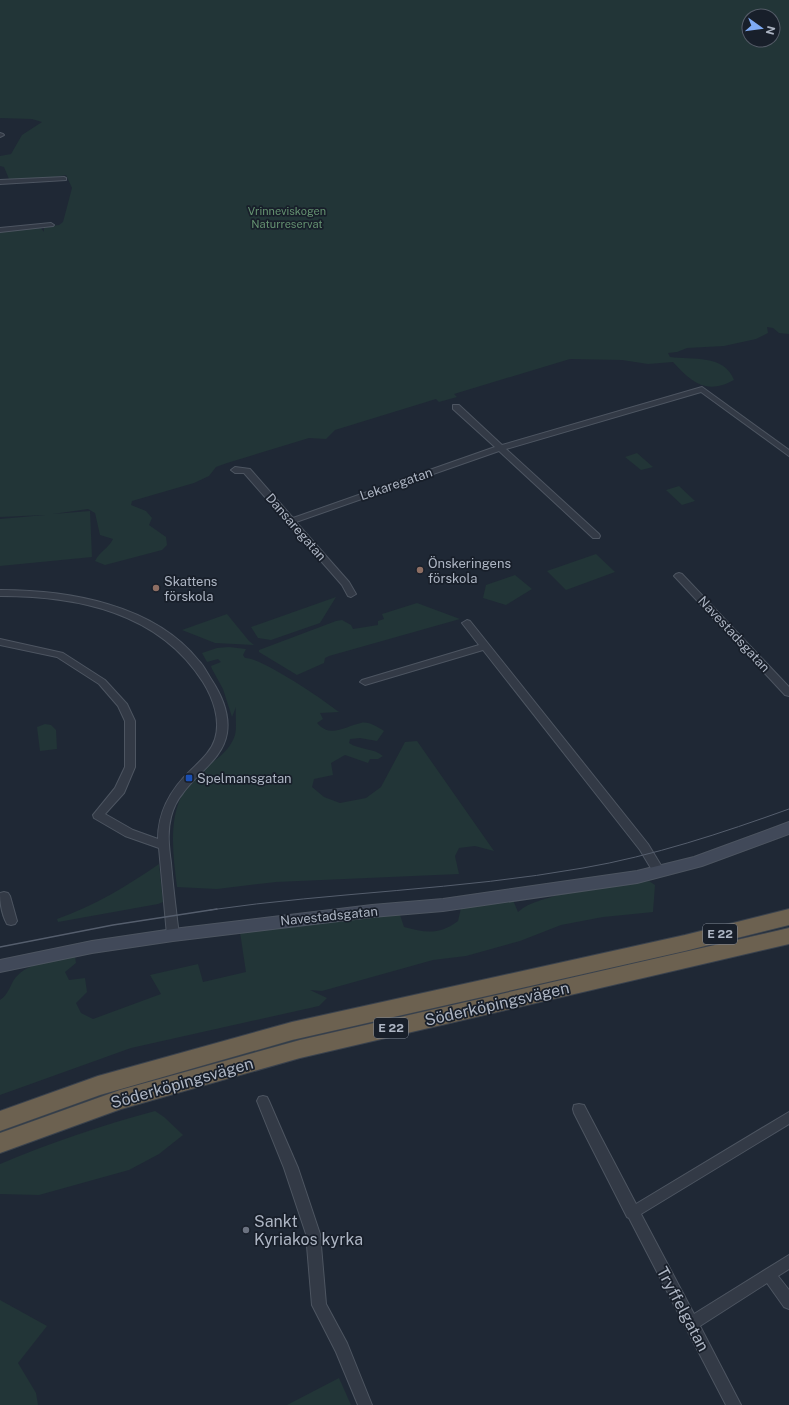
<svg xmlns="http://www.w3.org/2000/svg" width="789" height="1405" viewBox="0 0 789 1405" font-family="'Public Sans',sans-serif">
	<rect width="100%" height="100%" fill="#1f2835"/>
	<g fill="#223537" fill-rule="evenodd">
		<path d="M0,0H789V334L779,333L773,328L767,327L768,333L756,339L724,346L687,348L677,352L668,353L670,357C692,360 724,354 734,380C707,395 692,383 673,362L648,364L622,360L570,359L454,394L457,397L439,402L436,399L335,430L326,439L309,438L227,463L216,467L209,476L194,483L132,501L131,505L146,511L152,518L149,525L166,537L167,545L162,550L105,565L95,561C100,551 108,549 113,539L100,535L95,513L88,509L53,514L90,511L92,557L0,566V519L45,515L0,517V231L41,228L44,232V227L59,225L63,222L72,188L66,175L45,179H9L4,167L0,166V156L11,154L22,135L42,122L32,119L0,118ZM749,16H773V40H749Z"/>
		<path d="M637,453L653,467L641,470L625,457Z"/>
		<path d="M679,486L695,501L682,505L666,490Z"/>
		<path d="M596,554L615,572L566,590L547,571Z"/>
		<path d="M515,575L532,589L506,605L483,598L486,585Z"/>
		<path d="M336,597L320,623L271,640L258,638L251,627Z"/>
		<path d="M417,603L460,619L329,656L325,658L324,663L297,675L259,652V650L336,621L342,620L351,625L353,629L378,625V621L384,619L382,614Z"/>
		<path d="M227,614L249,641L254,645L215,643L182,630Z"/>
		<path d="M229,647L246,649L243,655L245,658C261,657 324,700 339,712L320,713L323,719L317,723C331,739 345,726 361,723C368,721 378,727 384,731L377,741L360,738L350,739L349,743C359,750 374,748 383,756L378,759H370L368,763L345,755L331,763L333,775L314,779L312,787L324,797L340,803L366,798L381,787L405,742L417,741L494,851L475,846L459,848L455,856L459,874L276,882L217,889L177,887C173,852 166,811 191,781C205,764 228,757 235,735C237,727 235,715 236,707L232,717L223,689L212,669L211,666L221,662L218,659L207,662L202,653L217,648Z"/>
		<path d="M45,724L51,725L56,730L57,749L40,751L37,727Z"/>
		<path d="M159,864L163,902L158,904L58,922L57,919C94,906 127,886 159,864Z"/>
		<path d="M649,881L655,885L653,912L603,917L561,925L520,941L466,956L433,960L322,991L310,990L327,998L319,1006L131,1048L0,1095V1000C10,994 10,982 18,975C32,961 58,960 75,956L76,963L65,972L69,980L85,978L87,992L76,1003L81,1013L93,1019L161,994L150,975L198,964L203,982L246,972L240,932L399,912L404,927C426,933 439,935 458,921L461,908L513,900L518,912C532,900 544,901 559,894Z"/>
		<path d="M322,1033L324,1034L321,1037L0,1136V1129L148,1078L236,1053Z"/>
		<path d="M155,1111L164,1117L183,1135L159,1154L129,1170L39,1195L0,1194V1164C50,1143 102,1125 155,1111Z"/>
		<path d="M0,1300L47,1326L18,1363L36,1393L38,1405H0Z"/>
		<path d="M339,1378L351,1405H287Z"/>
	</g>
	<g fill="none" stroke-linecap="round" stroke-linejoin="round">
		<defs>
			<g id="street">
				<path d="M0,133L3,134L4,135L0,137Z"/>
				<path d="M64,177L66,178V180L0,184V180Z"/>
				<path d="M51,223L54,225L53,226L0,232V228Z"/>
				<path d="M702,387L789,450V456L701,392L506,449L599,534L600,536L599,538H593L499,451L296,522L349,582L356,594L351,597L348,596L342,585L244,473H235L231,470L235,467L250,469L293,518L495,447L453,409V405H459L502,445Z"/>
				<path d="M679,573L682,574L789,687V696L785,695L676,578L674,576L676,574Z"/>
				<path d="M0,590C68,590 154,604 199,661C204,666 207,673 211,679C221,694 230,714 227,733C223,759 197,773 183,793C177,800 173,809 171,817C167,832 169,848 171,863C173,887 176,911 179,935L177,938L173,939L169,938L167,935L159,848L125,836L94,818L93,815L115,788L125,767V721L118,706L99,684L57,657L0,645V639L63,653L105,680L127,704L135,721V767L124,793L105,814L133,830L158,839C158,811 171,789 191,770C200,761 211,752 215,739C221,720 213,698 203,682C159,612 77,596 0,596Z"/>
				<path d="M467,620L470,621L648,844L665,872L663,875H655L640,850L483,650L365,685L360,682L362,680L479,645L462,623Z"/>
				<path d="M4,892L8,893L10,896L17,921L15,924L11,925L7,924C2,915 0,903 0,893Z"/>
				<path d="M263,1096L267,1097L269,1101L298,1168L320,1234L326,1304L347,1343L372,1405H358L336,1352L312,1305L306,1234L284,1168L257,1101L259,1097Z"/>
				<path d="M579,1104L584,1105L636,1204L789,1112V1124L641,1214L694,1314L789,1255V1269L778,1276L789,1290V1309L784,1307L767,1283L700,1326L741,1405H726L629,1218L627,1217L574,1113L573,1109L574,1105Z"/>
			</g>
			<path id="secondary" d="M789,822V834L702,866L637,883L443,911L372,917L173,941L92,953L0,972V960L92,941L173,929L372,905L443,899L637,871L694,857Z"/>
			<g id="highway">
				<path d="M789,909V925L685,951L292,1040L100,1095L0,1131V1111L98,1076L292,1022L685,935Z"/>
				<path d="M789,928V944L300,1058L121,1109L0,1153V1133L120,1090L300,1040Z"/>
			</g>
		</defs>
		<use href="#street" stroke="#4d5561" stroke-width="2"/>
		<use href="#secondary" stroke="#4d5561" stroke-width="2"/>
		<use href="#highway" stroke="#3a424d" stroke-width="2"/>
		<use href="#street" fill="#333a46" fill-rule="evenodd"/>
		<use href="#secondary" fill="#414959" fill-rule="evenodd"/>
		<use href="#highway" fill="#6c6150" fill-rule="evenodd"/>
		<path stroke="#555e6d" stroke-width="1" d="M210,910C334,892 460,890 583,868C653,856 722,833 789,809"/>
		<path stroke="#555e6d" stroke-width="1.5" d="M0,947L113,925L217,909"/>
	</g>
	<g fill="#8d6e63" stroke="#181f2a" stroke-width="1.5">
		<circle cx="420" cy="570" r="4"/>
		<circle cx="156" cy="588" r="4"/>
	</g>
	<rect fill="#1a4fb4" stroke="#181f2a" stroke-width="1.5" x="185" y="774" width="8" height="8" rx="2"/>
	<circle fill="#6b7280" stroke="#181f2a" stroke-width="1.5" cx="246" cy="1230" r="4"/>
	<g text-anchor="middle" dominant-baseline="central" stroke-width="3.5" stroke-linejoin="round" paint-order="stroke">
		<g font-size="11" fill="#659271" stroke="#181f2a">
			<text x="287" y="211">Vrinneviskogen<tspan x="287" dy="13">Naturreservat</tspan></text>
		</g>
		<g fill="#181f2a" stroke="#808895" stroke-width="1">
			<rect x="703" y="924" width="34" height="20" rx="3"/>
			<rect x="374" y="1018" width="34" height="20" rx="3"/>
		</g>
		<g font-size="12" font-weight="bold" fill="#adb5c3">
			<text x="720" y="934">E 22</text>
			<text x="391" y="1028">E 22</text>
		</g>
		<g font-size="13" fill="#adb5c3" stroke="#181f2a">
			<text transform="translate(396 484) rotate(-19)">Lekaregatan</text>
			<text transform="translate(296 527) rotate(49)">Dansaregatan</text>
			<text transform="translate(734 634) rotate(47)">Navestadsgatan</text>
			<text transform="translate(329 916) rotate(-6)">Navestadsgatan</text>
		</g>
		<g font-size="13" fill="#adb5c3" stroke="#181f2a" text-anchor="start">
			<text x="428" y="563">Önskeringens<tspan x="428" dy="15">förskola</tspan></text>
			<text x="164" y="581">Skattens<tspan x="164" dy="15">förskola</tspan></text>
			<text x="197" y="778">Spelmansgatan</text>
		</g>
		<g font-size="16" fill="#adb5c3" stroke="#181f2a">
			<text transform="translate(497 1004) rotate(-13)">Söderköpingsvägen</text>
			<text transform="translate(182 1083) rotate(-16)">Söderköpingsvägen</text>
			<text transform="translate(683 1309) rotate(62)">Tryffelgatan</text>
		</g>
		<g font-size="16" fill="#adb5c3" stroke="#181f2a" text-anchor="start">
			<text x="254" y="1221">Sankt<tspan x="254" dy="18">Kyriakos kyrka</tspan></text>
		</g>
	</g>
	<g transform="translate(761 28) rotate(104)"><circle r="19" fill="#181f2a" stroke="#545b67"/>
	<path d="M0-3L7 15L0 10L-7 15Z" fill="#7fabf5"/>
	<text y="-6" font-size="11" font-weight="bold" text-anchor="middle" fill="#adb5c3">N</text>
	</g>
</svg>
